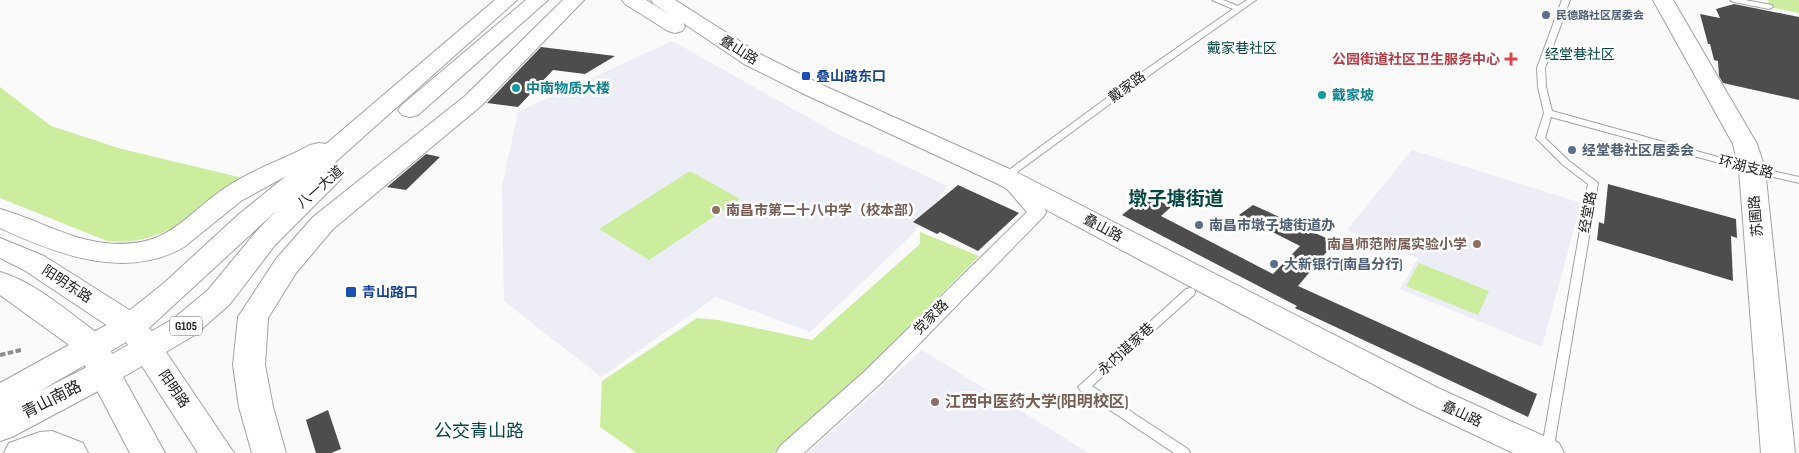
<svg xmlns="http://www.w3.org/2000/svg" width="1799" height="453" viewBox="0 0 1799 453" font-family="'Sofia Sans Condensed','Noto Sans SC',sans-serif">
	<rect width="100%" height="100%" fill="#fafafb"/>
	<g fill="#ededf5">
		<path d="M672,41L838,134L947,186L912,235L810,332L716,297L601,377L504,301L502,186L518,112Z"/>
		<path d="M1412,150L1581,203L1542,347L1400,289L1418,258L1347,230Z"/>
		<path d="M922,350L1089,453H808Z"/>
	</g>
	<g fill="#cced9e">
		<path d="M1768,0H1799V13L1769,7Z"/>
		<path d="M0,87L51,126L122,149L243,178C200,210 164,247 107,241L0,198Z"/>
		<path d="M690,171L740,199L649,260L599,229Z"/>
		<path d="M920,232L979,256L858,378L773,453H637L600,427L602,381L697,318L718,320L812,340L920,244Z"/>
		<path d="M1419,263L1489,291L1478,315L1406,286Z"/>
	</g>
	<g fill="#4d4d4e">
		<path d="M1734,4L1799,17V100L1723,83L1719,76L1718,61L1714,60L1710,44H1708L1700,14L1720,18L1716,9Z"/>
		<path d="M541,47L615,56L585,74L553,70L518,107L487,103Z"/>
		<path d="M426,154L440,157L406,190L387,187Z"/>
		<path d="M1608,184L1736,219L1737,238L1731,236L1733,281L1597,240L1599,222L1604,224Z"/>
		<path d="M958,185L1019,213L978,251L940,232L937,234L913,222Z"/>
		<path d="M1147,195L1171,207L1161,216L1273,274L1300,246L1239,215L1253,205L1335,242L1298,286L1537,394L1528,417L1295,308L1297,306L1122,215Z"/>
		<path d="M328,410L341,449L331,453H316L306,420Z"/>
	</g>
	<g fill="none" stroke-linecap="round" stroke-linejoin="round">
		<defs>
			<g id="lane">
				<path d="M1212,0H1223L1238,6L1247,0H1256L1144,79L1008,179H1002L1000,177L1002,175L1138,75L1233,9Z"/>
				<path d="M1562,0H1570L1545,68L1546,87L1552,111L1754,167L1799,177V183L1749,171L1551,117L1545,138L1569,161L1598,183L1553,452L1541,453L1588,184L1563,165L1536,138L1544,113L1538,87L1537,68Z"/>
				<path d="M1730,0H1745L1772,5L1773,7L1769,9L1734,2Z"/>
				<path d="M1190,288L1194,289L1195,292L1194,295L1092,386L1188,449L1190,453H1174L1080,390L1078,387L1186,289Z"/>
			</g>
			<path id="street" d="M1009,176L1015,177L1044,208L1046,212L1044,216L881,383L804,453H776L780,446L865,371L1027,212L1000,181L1003,177Z"/>
			<g id="secondary">
				<path d="M622,0H646L671,15L654,4L651,0H675L760,54L820,84L1014,171L1438,388L1559,443L1564,453H1513L1414,406L996,183L804,94L744,64L683,23L685,27L682,31L675,33L668,31L625,4Z"/>
				<path d="M1653,0H1673L1757,144L1765,169L1795,453H1761L1739,169L1733,144Z"/>
			</g>
			<g id="primary">
				<path d="M0,238L44,256L142,318L146,326L142,334L131,337L120,334L24,270L0,258Z"/>
				<path d="M0,272C36,282 73,316 104,338L109,346L104,354L38,392L93,364L104,361L115,364L120,373L115,382L12,437L0,441V411L3,410L0,411V383L69,345L0,295Z"/>
				<path d="M52,431L83,443L88,453H4L9,443L40,432Z"/>
			</g>
			<g id="highway">
				<path d="M495,0H517L323,173L328,171L337,173L341,179L275,245L230,304L195,335L166,352L234,453H198L142,366L123,377L165,453H130L88,373L77,346L82,338L120,318L164,283L238,215L286,176L241,201L184,247C126,281 56,254 0,228V209C36,219 68,239 105,243C171,250 183,214 231,184C256,168 285,159 310,145L319,143L326,144ZM276,211L255,233L208,290L173,319L152,331L149,328ZM126,342L128,345L112,354L111,351Z"/>
				<path d="M526,0H548L418,115L410,117L402,115L398,110L402,105Z"/>
				<path d="M563,0H584L481,106L333,229L296,273L268,318L265,365L273,407L286,453H252L239,407L233,365L238,317L276,259L313,217L465,96Z"/>
			</g>
		</defs>
		<use href="#lane" stroke="#a2a2a3" stroke-width="2"/>
		<use href="#street" stroke="#a2a2a3" stroke-width="2"/>
		<use href="#secondary" stroke="#a2a2a3" stroke-width="2"/>
		<use href="#primary" stroke="#a2a2a3" stroke-width="2"/>
		<use href="#highway" stroke="#a2a2a3" stroke-width="2"/>
		<path stroke="#8c8c8c" stroke-width="4" stroke-dasharray="5.5 2.5" stroke-linecap="butt" d="M0,355L21,350"/>
		<use href="#lane" fill="#fff" fill-rule="evenodd"/>
		<use href="#street" fill="#fff" fill-rule="evenodd"/>
		<use href="#secondary" fill="#fff" fill-rule="evenodd"/>
		<use href="#primary" fill="#fff" fill-rule="evenodd"/>
		<use href="#highway" fill="#fff" fill-rule="evenodd"/>
	</g>
	<g fill="#5c6f8a" stroke="#fff" stroke-width="2">
		<circle cx="1546" cy="15" r="5"/>
		<circle cx="1572" cy="150" r="5"/>
		<circle cx="1199" cy="225" r="5"/>
		<circle cx="1274" cy="264" r="5"/>
	</g>
	<path fill="#e0444e" stroke="#fff" stroke-width="2" d="M1508.5 51.5h5v5h5v5h-5v5h-5v-5h-5v-5h5z"/>
	<g fill="#1a4fb4" stroke="#fff" stroke-width="2">
		<rect x="801" y="71" width="10" height="10" rx="2.5"/>
		<rect x="345" y="286" width="12" height="12" rx="2.5"/>
	</g>
	<g fill="#0f9aa8" stroke="#fff" stroke-width="2">
		<circle cx="516" cy="88" r="5"/>
		<circle cx="1322" cy="95" r="5"/>
	</g>
	<g fill="#8d6e63" stroke="#fff" stroke-width="2">
		<circle cx="716" cy="210" r="5"/>
		<circle cx="1477" cy="244" r="5"/>
		<circle cx="935" cy="402" r="5"/>
	</g>
	<g text-anchor="middle" dominant-baseline="central" stroke-width="5" stroke-linejoin="round" paint-order="stroke">
		<g font-size="11" font-weight="bold" fill="#4e5e75" stroke="#fff" text-anchor="start">
			<text x="1556" y="15">民德路社区居委会</text>
		</g>
		<rect fill="#fff" stroke="#646464" stroke-width="1" x="170" y="316.5" width="32" height="19" rx="4"/>
		<g font-size="12" font-weight="bold" fill="#222">
			<text x="186" y="326">G105</text>
		</g>
		<g font-size="14" fill="#044643" stroke="#fff">
			<text x="1242" y="48">戴家巷社区</text>
			<text x="1580" y="54">经堂巷社区</text>
		</g>
		<g font-size="14" fill="#222" stroke="#fff">
			<text transform="translate(739 50) rotate(32)">叠山路</text>
			<text transform="translate(1127 87) rotate(-36)">戴家路</text>
			<text transform="translate(1746 167) rotate(14)">环湖支路</text>
			<text transform="translate(320 187) rotate(-41)">八一大道</text>
			<text transform="translate(1588 212) rotate(-80)">经堂路</text>
			<text transform="translate(1756 216) rotate(-95)">苏圃路</text>
			<text transform="translate(1103 228) rotate(28)">叠山路</text>
			<text transform="translate(67 284) rotate(33)">阳明东路</text>
			<text transform="translate(931 317) rotate(-45)">党家路</text>
			<text transform="translate(1126 349) rotate(-42)">永内谌家巷</text>
			<text transform="translate(174 389) rotate(56)">阳明路</text>
			<text transform="translate(1462 414) rotate(25)">叠山路</text>
		</g>
		<g font-size="14" font-weight="bold" fill="#be3a42" stroke="#fff" text-anchor="end">
			<text x="1500" y="59">公园街道社区卫生服务中心</text>
		</g>
		<g font-size="14" font-weight="bold" fill="#164399" stroke="#fff" text-anchor="start">
			<text x="816" y="76">叠山路东口</text>
			<text x="362" y="292">青山路口</text>
		</g>
		<g font-size="14" font-weight="bold" fill="#0d838f" stroke="#fff" text-anchor="start">
			<text x="526" y="88">中南物质大楼</text>
			<text x="1332" y="95">戴家坡</text>
		</g>
		<g font-size="14" font-weight="bold" fill="#4e5e75" stroke="#fff" text-anchor="start">
			<text x="1582" y="150">经堂巷社区居委会</text>
			<text x="1209" y="225">南昌市墩子塘街道办</text>
			<text x="1284" y="264">大新银行(南昌分行)</text>
		</g>
		<g font-size="14" font-weight="bold" fill="#785e54" stroke="#fff" text-anchor="start">
			<text x="726" y="210">南昌市第二十八中学（校本部）</text>
			<text x="1467" y="244" text-anchor="end">南昌师范附属实验小学</text>
		</g>
		<g font-size="16" fill="#222" stroke="#fff">
			<text transform="translate(52 400) rotate(-27)">青山南路</text>
		</g>
		<g font-size="16" font-weight="bold" fill="#785e54" stroke="#fff" text-anchor="start">
			<text x="945" y="402">江西中医药大学(阳明校区)</text>
		</g>
		<g font-size="18" fill="#044643" stroke="#fff">
			<text x="479" y="431">公交青山路</text>
		</g>
		<g font-size="19" font-weight="bold" fill="#044643" stroke="#fff">
			<text x="1176" y="199">墩子塘街道</text>
		</g>
	</g>
</svg>
